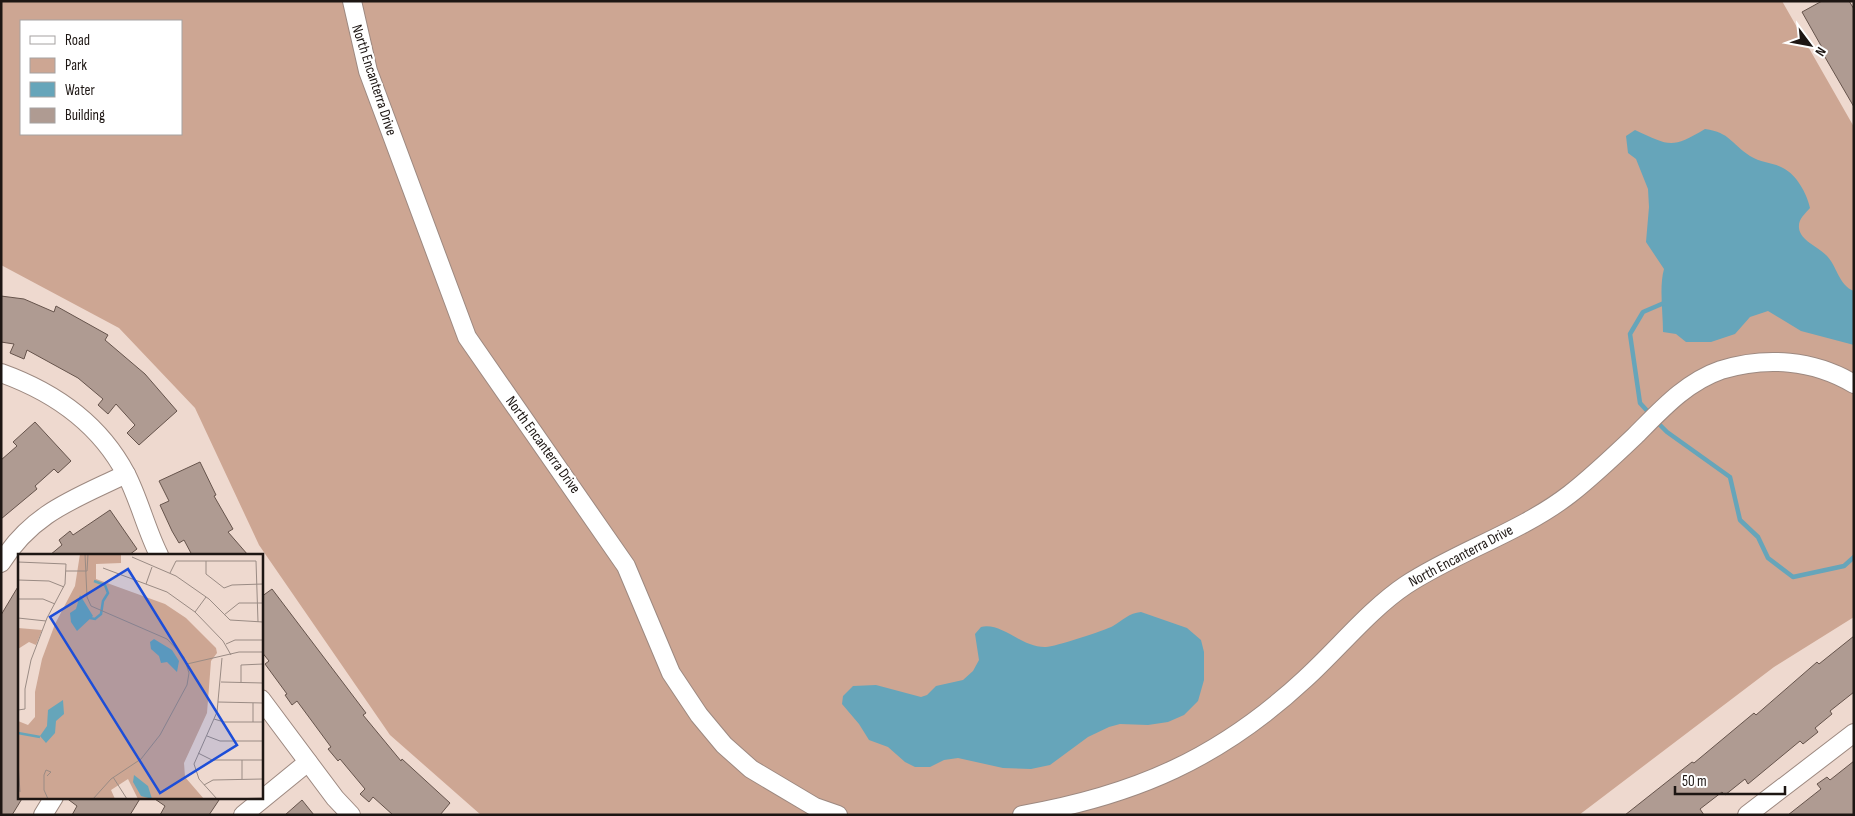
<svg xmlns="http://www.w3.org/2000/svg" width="1855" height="816" viewBox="0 0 1855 816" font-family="'Sofia Sans Condensed',sans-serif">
	<rect width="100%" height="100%" fill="#eed9cf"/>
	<path fill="#cda693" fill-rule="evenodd" d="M1,1H1782L1854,127V617L1774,667L1579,815H481L390,735L259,545L195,408L119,328L1,265ZM21,21H181V134H21Z"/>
	<g fill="#66a5ba">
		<path d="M1705,129C1731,133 1730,143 1750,156C1761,163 1772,162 1783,168C1797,175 1807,194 1810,208C1805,214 1798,219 1799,228C1800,240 1818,247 1826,255C1837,265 1838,285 1854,291V345L1801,331L1768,311L1750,317L1735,334L1711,342H1686L1676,334L1663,332C1663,312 1659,287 1664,269L1646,242L1649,207L1648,189L1636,159L1628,153L1626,136L1635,130C1670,146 1671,149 1705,129Z"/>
		<path d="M1141,612L1187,628L1201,640L1204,652V680L1198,701L1184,715L1168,722L1148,725L1120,724L1109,727L1088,737L1050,765L1031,769L1003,768L958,758L944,760L930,767H915L905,762L888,747L869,740L859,724L842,704L843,696L853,686L876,685L921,697L927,695L936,686L963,680L973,671L979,660L975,634L981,627C1002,622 1022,648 1046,647C1054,647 1106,630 1113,626C1123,620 1129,613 1141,612Z"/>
	</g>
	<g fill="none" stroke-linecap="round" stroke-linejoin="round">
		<g stroke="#66a5ba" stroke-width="4.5">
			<path d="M1650,414L1640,403L1630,334L1643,312L1664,303"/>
			<path d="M1655,420L1667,432L1730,477L1740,520L1758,537L1768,558L1793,577L1844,566L1854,557"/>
		</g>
	</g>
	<g fill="#af9b92" stroke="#66544c">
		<path d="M1822,1H1849L1854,9V107L1822,52L1824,51L1802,12Z"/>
		<path d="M1,296L24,299L54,312L56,306L108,335L105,340L145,374L177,411L139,445L127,433L135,425L116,404L108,414L98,405L103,399L78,378L27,350L24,359L10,353L14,344L1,342Z"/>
		<path d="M35,422L71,461L58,473L54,469L35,486L37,489L1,519V460L17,446L13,442Z"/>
		<path d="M200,462L216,495L214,496L233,529L228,532L248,555H192L184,540L179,543L172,531L160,505L169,501L159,481Z"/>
		<path d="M110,510L137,549L129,555H50L62,545L59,540L70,531L73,535Z"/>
		<path d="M19,585V797H23L12,815H1V615Z"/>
		<path d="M272,589L366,713L363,715L401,761L402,759L450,803L440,815H393L373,797L369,802L360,794L365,789L340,759L338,761L328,749L331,747L297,701L292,705L285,695L287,694L265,664L269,661L261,651V597Z"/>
		<path d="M1854,636V692L1830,711L1832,714L1815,728L1818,732L1803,744L1800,741L1748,784L1745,779L1725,795L1722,792L1700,809L1704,815H1625L1692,762L1694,763L1754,713L1756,715L1817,662L1819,664Z"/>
		<path d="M1854,761V815H1788L1821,789L1817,784L1827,777L1830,780Z"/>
		<path d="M65,797H141L130,815H72L77,806Z"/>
		<path d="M152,797H221L209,815H160L165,806Z"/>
		<path d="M302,800L314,815H285Z"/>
	</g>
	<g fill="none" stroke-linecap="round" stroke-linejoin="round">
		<defs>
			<g id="minor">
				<path d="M352,1L368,71L467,337L626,566L671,673L699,715L724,745L751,769L815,807L838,815"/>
				<path d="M1,373C54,392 99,423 126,474C139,499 146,529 159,555"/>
				<path d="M1,563C33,512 75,499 126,474"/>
				<path d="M261,699L335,798L351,815"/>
				<path d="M43,815L54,797"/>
				<path d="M243,815L308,762"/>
				<path d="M1022,815C1136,795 1220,758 1305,679C1338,649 1370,609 1406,585C1458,551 1521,532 1570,494C1593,476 1615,455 1636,435C1661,410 1686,382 1721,370C1766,356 1814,360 1854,384"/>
				<path d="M1747,815L1854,733"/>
			</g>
		</defs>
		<use href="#minor" stroke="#9d8980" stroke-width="20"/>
		<use href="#minor" stroke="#fff" stroke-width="18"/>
	</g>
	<g text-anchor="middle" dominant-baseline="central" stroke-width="4.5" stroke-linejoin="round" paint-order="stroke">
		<g font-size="15" fill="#1d1613" stroke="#fff">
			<text transform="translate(374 80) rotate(72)">North Encanterra Drive</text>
			<text transform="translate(543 445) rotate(54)">North Encanterra Drive</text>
			<text transform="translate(1461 556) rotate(-28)">North Encanterra Drive</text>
		</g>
	</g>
	<g transform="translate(18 554)">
		<rect width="245" height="245" fill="#eed9cf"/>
		<path d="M62,0H103V9L78,10V25L147,50L168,64L198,94L199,99L193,107L189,159L166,209L167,223L186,245H120L110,225L93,236L97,245H0V167L10,171L17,163V138L24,105L37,70L57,32ZM0,74L24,76L18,91L11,88L0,95Z" fill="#cda693"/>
		<path d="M62,41L75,62L59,77L53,68L52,59L58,55ZM136,85L154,96L161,107L159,118L149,108L143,109L141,102L133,95L132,88ZM45,146L46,160L38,167L37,179L28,189L22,182L29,172L30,156ZM116,221L130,232L134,245L123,242L115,228Z" fill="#66a5ba"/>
		<path fill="none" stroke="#66a5ba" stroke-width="2.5" d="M72,64L77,65L83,60L85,47L90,39L87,31L76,27M0,179L22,183"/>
		<path fill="none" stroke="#9a8b84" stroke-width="1" d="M67,0L69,43L73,52L149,85L166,103L171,119L169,131L142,181L123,205L93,225L75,245M114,3L158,22L191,45L212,66L245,68M188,7V20L206,34L214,31L245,30M0,8L48,10L47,30L29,64L13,106L7,135V155L0,156M85,14L149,38L177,58L205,87L213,101M48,17H69M69,17L70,0M152,19L158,7H238L240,68M0,26L31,27L46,33M128,30L134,13M0,45H25L37,50M177,58L188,43M206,61L221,49H245M0,64L28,67M208,90L217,86H245M169,110L221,98H245M203,128L245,129M223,129V111L245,110M200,148L245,149M235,149V168M196,165L206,168H245M189,182L202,187H245M180,199L194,206H245M0,208L2,238M29,222L33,218L28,216L26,221V236L30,245M95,223L109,245M224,225V206M186,231L195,226L245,225M199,245L181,225L176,210L199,158L204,104M213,245L245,244"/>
		<path fill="#1d4ed8" fill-opacity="0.15" stroke="#1d4ed8" stroke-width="2.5" d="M110,15L219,191L142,239L32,63Z"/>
		<rect width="245" height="245" fill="none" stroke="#1d1613" stroke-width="2.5"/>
	</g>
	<rect width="1855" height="816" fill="none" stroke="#1d1613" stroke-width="5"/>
	<rect x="20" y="20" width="162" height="115" fill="#ffffff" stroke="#a5a2a1"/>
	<rect x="30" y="36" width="25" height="8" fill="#ffffff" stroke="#a5a2a1"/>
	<text x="65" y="45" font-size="15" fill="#1d1613">Road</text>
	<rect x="30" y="58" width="25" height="15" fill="#cda693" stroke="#a5a2a1"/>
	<text x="65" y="70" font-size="15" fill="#1d1613">Park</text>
	<rect x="30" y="82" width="25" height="15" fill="#66a5ba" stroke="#a5a2a1"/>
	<text x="65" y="95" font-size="15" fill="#1d1613">Water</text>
	<rect x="30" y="108" width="25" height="15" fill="#af9b92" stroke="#a5a2a1"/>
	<text x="65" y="120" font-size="15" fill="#1d1613">Building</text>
	<g transform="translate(1810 45) rotate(122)" stroke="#ffffff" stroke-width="4" paint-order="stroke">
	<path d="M0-4L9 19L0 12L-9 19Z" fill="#1d1613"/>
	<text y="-8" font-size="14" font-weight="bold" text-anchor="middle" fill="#1d1613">N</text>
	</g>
	<path d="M1675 786v8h110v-8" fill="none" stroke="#1d1613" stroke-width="2.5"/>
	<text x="1682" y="786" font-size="15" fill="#1d1613" stroke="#ffffff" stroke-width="4" paint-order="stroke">50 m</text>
</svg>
